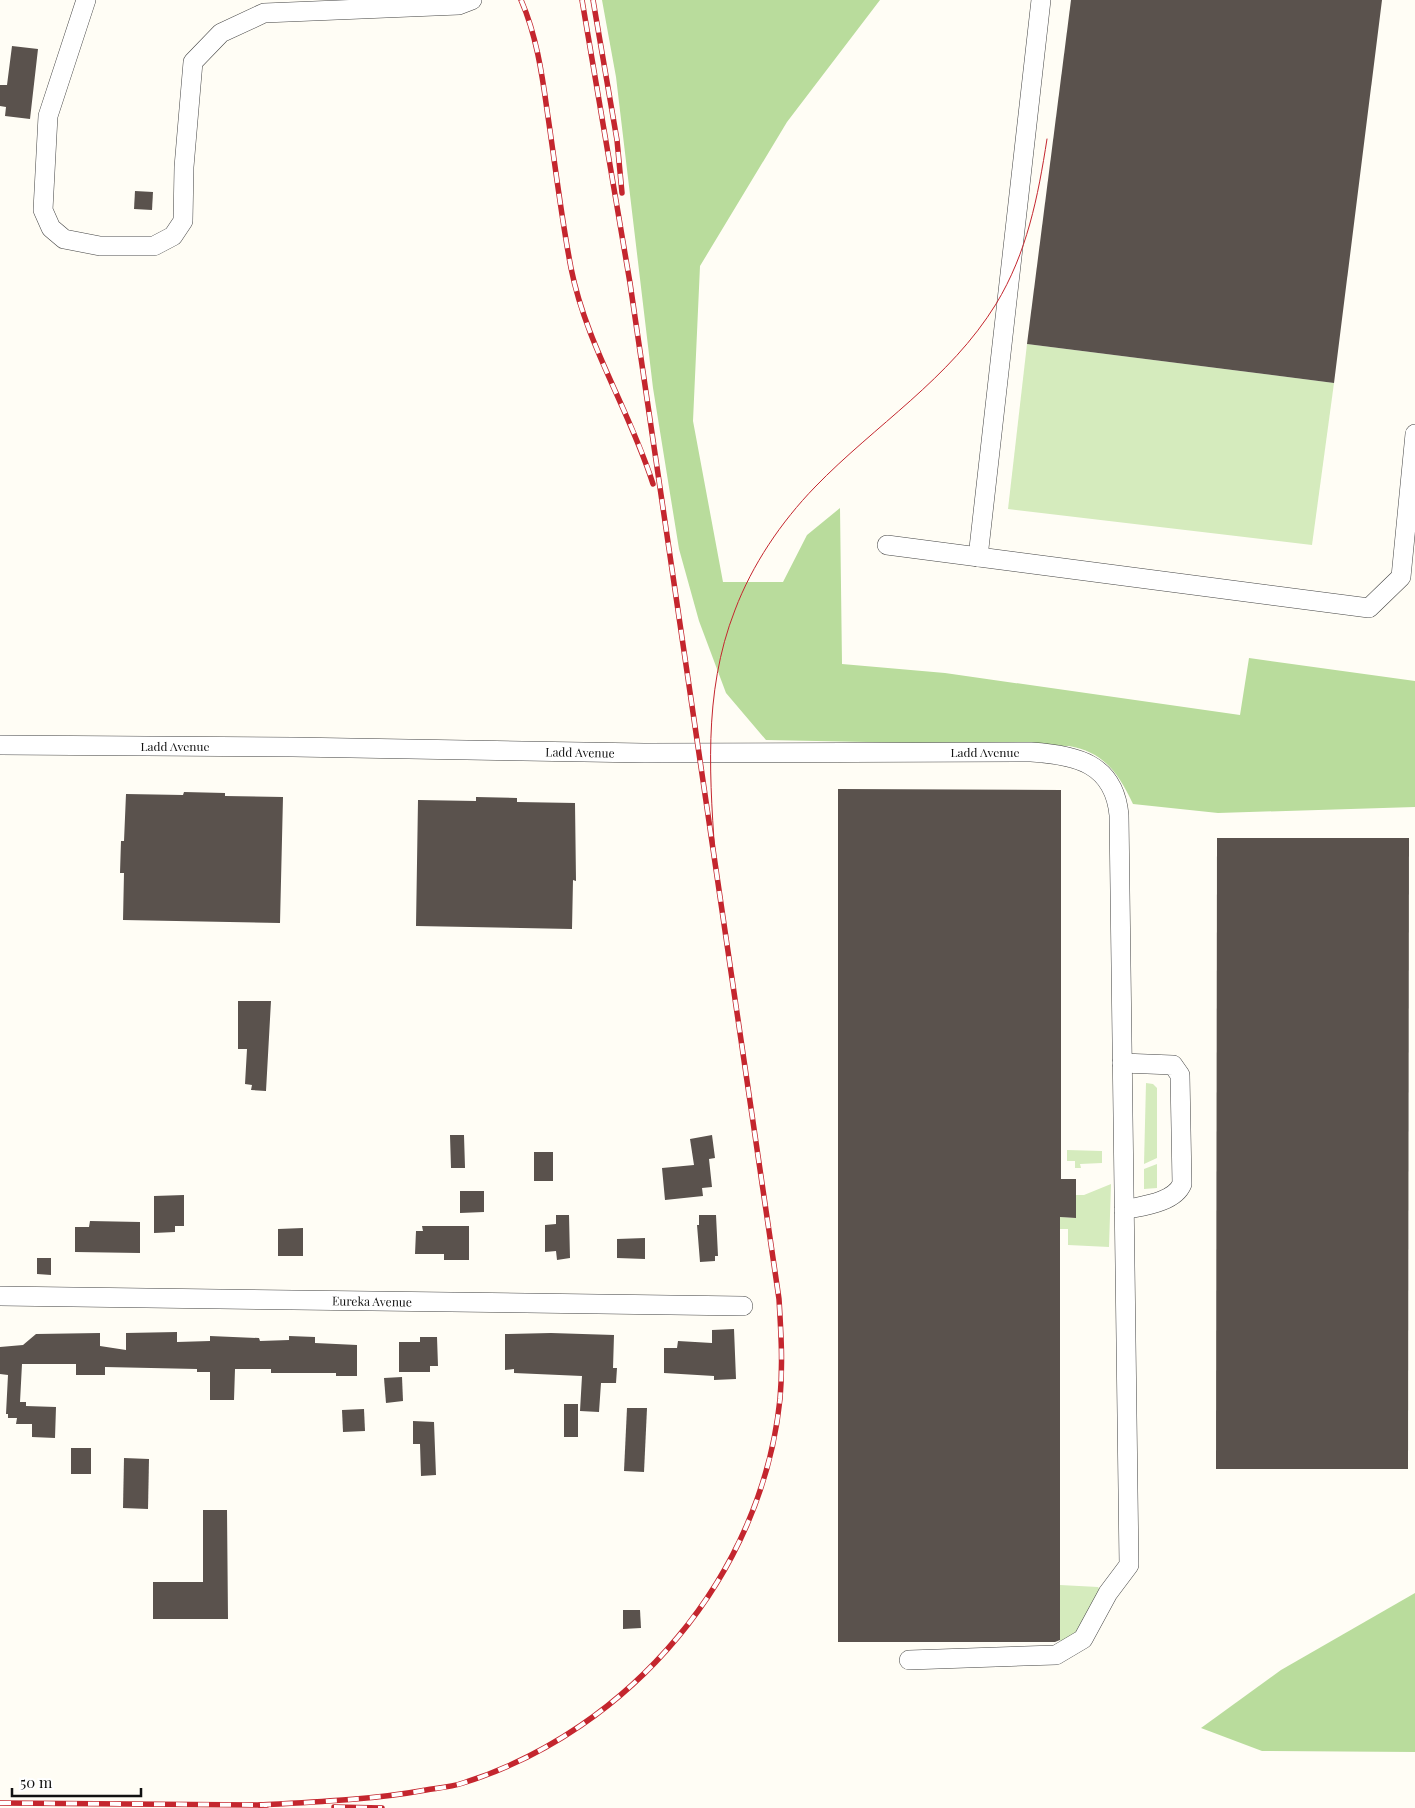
<svg xmlns="http://www.w3.org/2000/svg" width="1415" height="1808" viewBox="0 0 1415 1808" font-family="'Playfair Display',serif">
	<rect width="100%" height="100%" fill="#fffdf5"/>
	<g fill="#d5ebbd">
		<path d="M1027,344L1334,383L1312,545L1008,509Z"/>
		<path d="M1146,1083L1153,1084L1157,1088V1158L1144,1164Z"/>
		<path d="M1067,1150L1102,1151V1163L1080,1164L1081,1168H1075V1161H1067Z"/>
		<path d="M1157,1164V1188L1144,1189V1169Z"/>
		<path d="M1111,1184L1109,1247L1068,1245V1229H1060V1217L1076,1218V1195H1084Z"/>
		<path d="M1060,1585L1098,1587L1102,1593L1080,1629L1068,1642H1060Z"/>
	</g>
	<g fill="#b9dc9c">
		<path d="M602,0H880L787,122L700,266L693,421L723,582H783L807,535L840,508L842,664L945,673L1240,715L1249,658L1415,681V807L1218,813L1133,804C1119,774 1104,752 1069,746L766,740L726,693L699,621L679,549L653,388L616,77Z"/>
		<path d="M1415,1593V1752L1262,1751L1201,1728L1281,1670Z"/>
	</g>
	<g fill="#5a524d">
		<path d="M1071,0H1382L1334,383L1027,344Z"/>
		<path d="M12,46L38,49L30,119L5,116L6,107L0,106V85H7Z"/>
		<path d="M135,191L153,192L152,210L134,209Z"/>
		<path d="M838,789L1061,790V1179H1076V1218L1060,1217V1640L1055,1642H838Z"/>
		<path d="M184,792L225,793V796L283,797L280,923L123,920L124,873H120L121,841H124L126,794L183,795Z"/>
		<path d="M476,797L517,798V802L575,803L576,881L573,880L572,929L416,926L418,800L476,801Z"/>
		<path d="M1217,838H1409L1408,1469H1216Z"/>
		<path d="M238,1001H271L266,1091L251,1090L252,1085L245,1084L247,1049H238Z"/>
		<path d="M450,1135H464L465,1168H451Z"/>
		<path d="M712,1135L715,1158L709,1159L712,1187L702,1188L703,1196L665,1200L662,1168L694,1165L690,1139Z"/>
		<rect x="534" y="1152" width="19" height="29"/>
		<path d="M460,1191H484V1212L460,1213Z"/>
		<path d="M184,1195V1226H175V1232L154,1233V1196Z"/>
		<path d="M556,1215H569L570,1258L557,1260L556,1251L545,1252V1225L556,1224Z"/>
		<path d="M699,1215H716L718,1256H715V1261L700,1262L697,1225H699Z"/>
		<path d="M90,1221L140,1222V1253L75,1252V1227H89Z"/>
		<path d="M422,1226H469V1260H444V1254H415L416,1231H423Z"/>
		<path d="M303,1228V1256H278V1229Z"/>
		<path d="M645,1238V1259L617,1258V1239Z"/>
		<path d="M37,1258H51V1275L37,1274Z"/>
		<path d="M734,1329L736,1379L714,1380V1376L664,1373V1348H677L678,1341L712,1343V1330Z"/>
		<path d="M177,1332V1342L210,1341V1336L259,1338L260,1341L289,1340V1336L315,1337V1343L357,1345V1376H336V1373H271V1369H235L234,1400H210V1372H197V1369L105,1367V1375H76V1364H22L20,1402H26V1406L56,1407L55,1438L32,1437V1424H16L17,1418H8V1414H6L8,1375L0,1374V1347L23,1345L36,1334L100,1333V1346L126,1350V1333Z"/>
		<path d="M551,1333L614,1335L613,1368H617L616,1383H601L599,1412L580,1411L582,1376L514,1373V1369L505,1370V1334Z"/>
		<path d="M420,1337H437L438,1366H430V1372H399V1342H420Z"/>
		<path d="M402,1377L403,1401L386,1403L384,1378Z"/>
		<rect x="564" y="1404" width="14" height="33"/>
		<path d="M627,1408H647L644,1472L624,1471Z"/>
		<path d="M364,1409L365,1431L343,1432L342,1410Z"/>
		<path d="M413,1421L434,1422L436,1475L421,1476L420,1444H413Z"/>
		<rect x="71" y="1448" width="20" height="26"/>
		<path d="M124,1458L149,1459L148,1509L123,1508Z"/>
		<path d="M203,1510H227L228,1619H153V1582H203Z"/>
		<path d="M623,1610H640L641,1628L623,1629Z"/>
	</g>
	<g fill="none" stroke-linecap="round" stroke-linejoin="round">
		<defs>
			<g id="minor">
				<path d="M86,0L48,116L43,210L51,228L64,239L100,246H154L173,236L183,221L184,167L193,62L221,33L264,13L459,5L472,0"/>
				<path d="M887,545L1369,608L1401,577L1415,434"/>
				<path d="M978,557L1041,0"/>
				<path d="M0,745L293,747L644,753L1031,752C1076,755 1114,763 1119,815L1129,1565L1108,1593L1083,1639L1056,1655L909,1660"/>
				<path d="M1122,1063L1173,1065L1180,1075L1182,1184C1174,1203 1141,1206 1124,1210"/>
				<path d="M0,1296L743,1306"/>
			</g>
		</defs>
		<use href="#minor" stroke="#444" stroke-width="20"/>
		<use href="#minor" stroke="#fff" stroke-width="19"/>
		<path stroke="#c4262e" stroke-width="1" d="M716,869C710,782 702,694 735,610C752,565 781,522 815,487C875,425 950,379 996,304C1027,253 1038,197 1047,139"/>
		<defs>
			<g id="rail">
				<path d="M521,0C536,34 542,73 547,110C555,163 561,216 571,268C586,344 630,411 653,484"/>
				<path d="M593,0L617,140L622,193"/>
				<path d="M0,1803L267,1805"/>
				<path d="M260,1805C315,1802 371,1800 426,1790C438,1788 451,1787 463,1783C631,1730 762,1575 780,1399C783,1365 781,1332 779,1299L630,283L582,0"/>
				<path d="M334,1807L382,1808"/>
			</g>
		</defs>
		<use href="#rail" stroke="#c4262e" stroke-width="5.5"/>
		<use href="#rail" stroke="#fff" stroke-width="4" stroke-dasharray="11" stroke-linecap="butt"/>
	</g>
	<g text-anchor="middle" dominant-baseline="central" stroke-width="5" stroke-linejoin="round" paint-order="stroke">
		<g font-size="12" fill="#111" stroke="#fff">
			<text x="175" y="746">Ladd Avenue</text>
			<text transform="translate(580 752) rotate(1)">Ladd Avenue</text>
			<text x="985" y="752">Ladd Avenue</text>
			<text transform="translate(372 1301) rotate(1)">Eureka Avenue</text>
		</g>
	</g>
	<path d="M12 1788v8h129v-8" fill="none" stroke="#111111" stroke-width="2.5"/>
	<text x="20" y="1788" font-size="15" fill="#111111" stroke="#ffffff" stroke-width="4" paint-order="stroke">50 m</text>
</svg>
